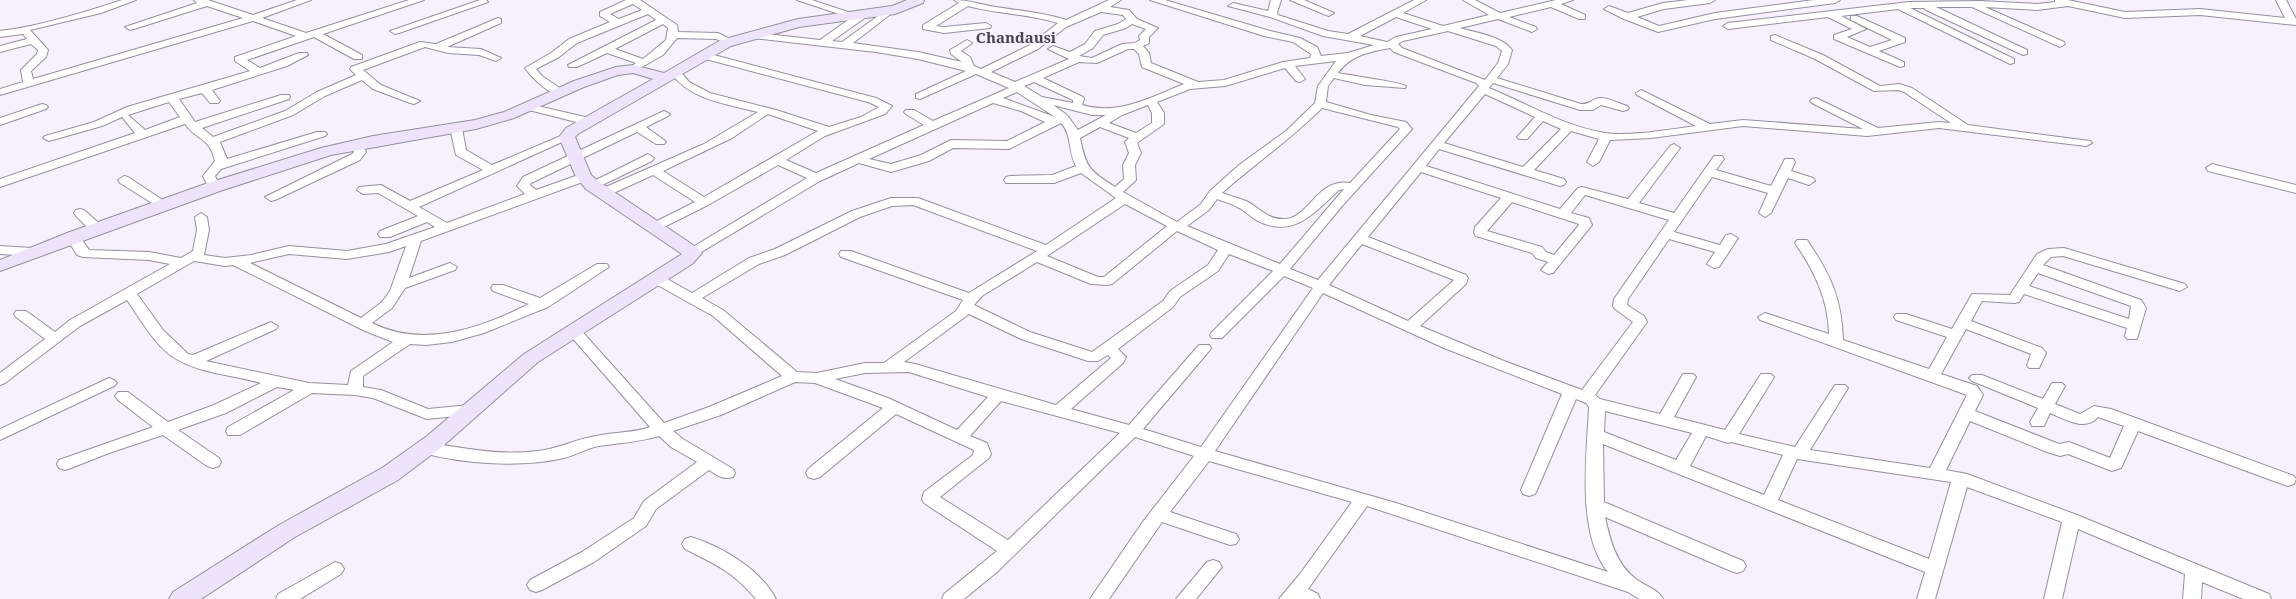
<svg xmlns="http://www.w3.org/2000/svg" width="2296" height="599" viewBox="0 0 2296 599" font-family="'Noto Serif',serif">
	<rect width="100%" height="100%" fill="#f6f1fd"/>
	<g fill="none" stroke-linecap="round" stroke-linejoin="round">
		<defs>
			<g id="street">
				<path d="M122,0H136L101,13L30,30L48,50L46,57L31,71L33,79L243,18L207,6L134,29L130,30L125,27L197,3L194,0H208L253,15L297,0H311L262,18L306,33L409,0H424L323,34L362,55V59H354L314,37L247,60L260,68L299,53H307L308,55L287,66L212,90L220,101L218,103H210L202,93L179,99L195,122L281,95H289L290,97L289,99L202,128L213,137L285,111L317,92L356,75L350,69L351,67L420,42L436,44L498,18L501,19V23L447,47L481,49L501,58L496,61L479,55L448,53L425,47L363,70L381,85L420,101L414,104L410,103L373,89L362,80L325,96L293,115L220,142L227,159L317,132H325L327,134L325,136L221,169L215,176L220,187L218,190H210L203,176L215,161C209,136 198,142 185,124L0,187V179L135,133L122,117L102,126L49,141L43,138L45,136L94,122L127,107L250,71L235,61V57L296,36L253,21L0,95V89L23,82L21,70L37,54L38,50L31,44L0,52V46L27,39L23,34L0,37V31C36,27 86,12 122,0ZM169,102L180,117L145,130L128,115Z"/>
				<path d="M480,0H486L488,2L399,33L395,34L390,31Z"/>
				<path d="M626,0H640L677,25L678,32L718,33L736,42L731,45L716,39L677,38L663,55L633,72L628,69L636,63L607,53L577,67H569L568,65L656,20L648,14L577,43L559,57L536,69L542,76L564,91V95C552,98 531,77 525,68L551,53L569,39L610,22L600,16V12ZM633,4L642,10L619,19L610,14ZM663,24L668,28L666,40L643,59L615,49Z"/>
				<path d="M797,0H812L857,15L866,13V17L832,41L842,42L889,8L894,11L892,13L853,43L918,52L962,62L951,54L950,50L967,40L972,43L961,51L970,57L974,66L981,69L1030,45L1058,23C1029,14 998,14 968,6L936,26L944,27L986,23L991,26L990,28L944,33L923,29V25L959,3L954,0C970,0 981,5 996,7C1020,11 1043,12 1066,20L1109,0H1121L1110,7L1129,10L1137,19L1158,28L1149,37V43L1143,46L1149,53L1151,63L1198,82L1224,80L1283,62L1310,58L1311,54L1293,42L1264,36L1150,0H1165L1270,31L1300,38L1317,47L1321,56L1348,53L1374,45L1323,36L1270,17L1228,6L1233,3L1268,11L1271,0H1281L1277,13L1278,15L1328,31L1348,34L1414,0H1426L1403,13L1443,26L1489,15L1463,0H1475L1500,13L1556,0H1573L1561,4L1585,15V19H1579L1551,7L1509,17L1536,27L1537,29L1532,32L1498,19L1460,28C1476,33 1502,36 1512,50L1508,64L1497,78L1581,104C1589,105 1592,99 1599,98C1607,97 1619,103 1627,106L1629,108L1627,110L1623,111L1601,105L1593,110H1580L1493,83L1489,88C1528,104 1563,126 1605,133C1628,137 1672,129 1696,126L1637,95L1636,93L1641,90L1710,124L1743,120L1863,129L1812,103L1810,101L1812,99L1816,98L1878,128L1939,122L1951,123L1904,92L1898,90L1874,91L1815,59L1771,40V36L1775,35L1823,55L1880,86L1899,84L1912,88L1968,125L2090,141L2092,143L2086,146L1939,128L1867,136L1743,126L1651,138L1610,140L1599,162L1593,166L1587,162L1599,139L1571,131L1534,170L1564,179L1566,182L1564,185L1560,186L1439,149L1426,166L1560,209L1578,188L1582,187L1628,199L1670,146L1674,144L1680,148L1639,203L1674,213L1714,156H1722L1724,159L1716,170L1771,186L1785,159H1793L1795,162L1791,171L1813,178L1815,181L1809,185L1788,178L1771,213L1765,217L1759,213L1768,193L1712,177L1674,232L1720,245L1726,235L1731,234L1738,238L1719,267L1714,268L1707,264L1715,252L1669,239L1628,299L1627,305L1644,316L1647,322L1595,395L1600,399L1660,414L1683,374H1693L1696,377L1674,417L1725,430L1761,374H1771L1774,377L1739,434L1795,447L1835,385H1845L1848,388L1810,450L1930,468L1967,395L1760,320L1758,317L1765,313L1829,334C1828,299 1815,272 1795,243L1797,240H1807C1830,274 1842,298 1843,340L1929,369L1947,337L1896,320L1894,317L1896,314H1906L1952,329L1972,294L2010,295L2037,254L2048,249L2064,248L2185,284L2187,287L2180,291L2063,256L2051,257L2043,265L2141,300L2146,308L2137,339H2127L2125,336L2127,328L2024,294L2019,302L2014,303L1982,301L1971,321L2042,348L2046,353L2039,368H2029L2027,365L2031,354L1966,329L1941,374L1977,386L1983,395L1975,411L2059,444L2069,442L2110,458L2124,426L2098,417C2085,432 2065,419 2050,413L2044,426H2032L2030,422L2038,408L1972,381L1969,378L1972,375H1982L2043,399L2052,383H2062L2065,386L2055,404L2080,414L2094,406L2111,409L2294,476L2296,479L2294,484L2288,486L2282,484L2138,431L2121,468L2112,471L2068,454L2060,456L2047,452L1970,421L1946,470L1967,474L2077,515L2269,594L2271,599H2243L2202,582L2201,599H2183L2185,574L2078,529L2062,599H2044L2062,522L1967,487L1935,599H1917L1925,572L1603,444L1604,502L1743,561L1746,566L1743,571L1737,573L1731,571L1605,517C1610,540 1616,564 1636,579C1645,586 1658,589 1663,599H1639L1628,592L1367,506L1308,589L1318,594L1320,599H1279L1300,574L1352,502L1209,461L1170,512L1236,534L1239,539L1236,544L1230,545L1162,522L1109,599H1090L1142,523L1194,456L1135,437L997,572L964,599H942L944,594L997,551L924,503L922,499L924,492L973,455L974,450L896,414L820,477L814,479L808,477L806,473L808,469L883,408L815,383L795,382L721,415L673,431L683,439L733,469L735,473L733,477C723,480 717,475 709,470L656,509L646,526L594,562L542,590L536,592L530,590L527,585L530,580L582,552L634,518L644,501L697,462L671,447L659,436C639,442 619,443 599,446C587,448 576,455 564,458C520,468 463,464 419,452L417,448L419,444L425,442C462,448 500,456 537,451C558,449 576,439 596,436C614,432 633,433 650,427L568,333L566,330L568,327H578L664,423L709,407L782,376L713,316L652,282L650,279L652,276H662L692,293L749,258L775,249L852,211L891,198H918L1046,245L1116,198L1081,173L1054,183H1006L1004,180L1006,177L1010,176L1052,175L1076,166C1068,152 1072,134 1061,123L1009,149L953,148L929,161L891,172L859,163L820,181L693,257L686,253L688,250L807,178L778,165L708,205L656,231L650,227L651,224L695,202L653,175L607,196H599L597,193L599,190L704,144L758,112C727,104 690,100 671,73L672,71H680L689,82L710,93L776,110L829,127L861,117L879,107L868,102L702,58V54H710L876,98L892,106L885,114L825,136L786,160L816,173L924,125L906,114L904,112L906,110H914L933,121L1009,88L976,74L920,99L916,98V94L966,71L918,59L876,52L753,38L752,36L757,33L820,40L851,18ZM1101,12L1123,15L1126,19L1118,24L1095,31L1085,44L1070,52L1053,46L1048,49L1069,59L1015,82L991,72L1038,49L1066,27ZM1396,17L1432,29L1396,37L1387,42L1360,36ZM1132,24L1146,29L1139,36L1140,40L1135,43L1122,44L1092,58L1079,56L1093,48L1103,35L1126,28ZM1448,31L1496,46L1502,51L1498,63L1485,80L1402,48L1398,44L1403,41ZM1390,48L1394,52L1476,83L1479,86L1318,280L1290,269L1342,206L1412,129L1406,122L1371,115L1326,102L1328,86L1334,78L1365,85L1405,88L1406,86C1404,83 1348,75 1338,73C1351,55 1369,52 1390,48ZM1128,49H1134L1139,54L1142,67L1184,84C1151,97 1118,116 1082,105L1084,99L1083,97L1043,78L1079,62L1097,63ZM1336,61L1318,86L1315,103L1286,131L1239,165L1210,191L1201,204L1177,222L1123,192L1136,180L1135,165L1141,153L1137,143L1164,124V113L1157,102L1190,89L1225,86L1285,68L1296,81L1300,82L1305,79L1295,66ZM1034,82L1073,100V103L1042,97L1024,86ZM1017,92L1055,117L1003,98ZM1485,94L1535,117L1519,135L1517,137L1519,139H1527L1543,121L1561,129L1523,167L1444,143ZM993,103L1021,111L1045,122L1007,141L951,140L921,155L891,164L869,159ZM1053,105L1092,115H1106L1078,130L1067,115ZM1148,105L1152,113V123L1136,133L1109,123L1122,115ZM1322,108L1398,127L1400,129L1350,183C1318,177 1309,218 1285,219C1268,220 1260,208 1246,201C1239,198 1230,196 1222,193C1255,164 1291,139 1322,108ZM768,114L818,131L704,197L663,171L732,138ZM1100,127L1129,138L1125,142L1129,153L1123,165L1124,179L1115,187C1089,170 1086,168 1080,138ZM1421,172L1501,198L1475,227L1474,233L1476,236L1532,253L1536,258L1548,262L1541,270L1548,274L1553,273L1592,225L1589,218L1571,213L1585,195L1669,220L1614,299L1613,306L1615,309L1633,322L1582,390L1504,361L1420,326L1466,284L1468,278L1466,275L1368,237ZM1344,189L1280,264L1187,226L1209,210L1217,199C1224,202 1231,203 1237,207C1245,210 1250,217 1258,221C1294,239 1315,212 1339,190ZM1512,202L1579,224V225L1554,255L1546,252L1542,247L1487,231ZM1125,204L1167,226L1104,277H1098L1047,256ZM913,205L1037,251L969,293L851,251H841L839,254L841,257L963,300L956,311L884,363H865L817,373L797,372L723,310L702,298L759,264L785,255L860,217L892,206ZM1177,231L1218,250L1208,265L1170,291L1163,301L1092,352L1030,332L974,305L982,296L1037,262L1091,284L1107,285L1112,284ZM1362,244L1454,280L1408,321L1329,285ZM1229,254L1273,271L1212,332L1210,335L1212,338H1222L1284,276L1313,288L1201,447L1143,429L1209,351L1211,348L1209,345H1199L1129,425L1071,409L1123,363L1126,357L1118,349L1173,307L1180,297L1218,271ZM2038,273L2131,306L2129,319L2029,286ZM1323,293L1444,348L1562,394L1521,490L1523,494L1529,496L1535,494L1537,490L1576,399L1586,403L1589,407C1587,454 1576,534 1608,572L1396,503L1215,451ZM969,314L1021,339L1088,361H1098L1108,355L1111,358L1056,405L915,364L904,362ZM909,372L988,397L957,430L888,398L835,379L865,373ZM1001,401L1120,433L1008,540L940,497L989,458L991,454L987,443L970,436ZM1605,411L1692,433L1676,460L1604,432ZM1706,436L1728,443L1731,442L1783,455L1764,495L1690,466ZM1797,459L1951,482L1929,559L1778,500Z"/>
				<path d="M1290,0H1304L1334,13L1329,16L1326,15Z"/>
				<path d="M1688,0H1715L1710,3L1664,9L1637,17L1659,26L1715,13L1814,0H1840L1835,3L1715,19L1658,32L1624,19L1604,9L1609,6L1628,13L1663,3Z"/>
				<path d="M2055,0H2068L2125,12L2200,9L2285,18L2276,0H2286L2296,19V25L2200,15L2125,18L2068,6L2037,10L1985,7L2064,42L2065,44L2060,47L1972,7H1936L2027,50V54L2023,55L1926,10L1924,8H1910L2014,59V63L2010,64L1898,9L1841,16L1866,29L1847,37L1870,47L1892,40L1851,20V16H1857L1905,38V42L1879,51L1904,62V66L1900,67L1834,39V35L1852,29L1828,17L1728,29L1723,26L1728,23L1909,2L1980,1L2037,4L2055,2Z"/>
				<path d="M42,104L46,105L48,107L46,109L0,125V118Z"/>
				<path d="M529,104L585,117L594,122L588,125L525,109L523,107L525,105Z"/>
				<path d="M664,111L670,114L668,116L646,127L664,140L666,142L664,144H656L637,132L531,183L530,185L536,190L584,173L590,177L588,180L421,241L409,278L450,263L457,267L455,270L405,288L392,308L372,323C424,349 481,328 529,304L493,291L491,288L493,285H503L540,298L597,264H607L609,267L548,307L484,333L452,342L426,345L410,344L363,376V387L381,390L428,409L470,405L476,406L478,410L476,414L427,419L373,398L355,395L312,393L240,435H228L226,431L228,427L294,390L277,387L226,413L178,430L219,458L221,462L219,466L213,468L207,466L163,435L109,453L71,468L65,470L59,468L57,464L59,460L153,427L118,400L115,396L118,392H128L168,422L214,405L261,383C234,375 203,374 178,360C156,348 141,320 127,300L80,326L5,383L0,385V373L45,339L16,317L14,314L16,311H26L55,332L70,320L170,264L149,260L83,257L77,255L66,237L68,234H78L89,250L149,252L181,258L193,251L197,230L195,217L201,213L207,217L209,230L204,255L225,258L251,255L289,246L347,251L386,244L435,227L427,222L390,237H380L378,234L380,231L418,216L378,193L363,194L357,190L359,187L381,185L410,201L483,170L456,155L450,128L452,126H460L462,128L466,150L492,165L563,135L567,134L573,137L419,207L447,223L525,194L517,186L523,177ZM406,246L390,291L382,302L361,318L250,263L289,254L347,259L389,252ZM194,261L225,266L233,265L365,331L393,342L351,371L348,385L309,383L206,361L276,329L278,326L271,322L193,355L188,354L163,330L137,294Z"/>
				<path d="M357,140L361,142L366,152L360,160L275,200L271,201L265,197L352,154L354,152L351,144Z"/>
				<path d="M648,154L654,158L652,161L596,188L592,189L586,185Z"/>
				<path d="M2212,164L2296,185V193L2208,171L2206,168Z"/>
				<path d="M124,176L128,177L170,205L168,208H160L120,183L118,180Z"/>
				<path d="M80,209L84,210L102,226L103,229L102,232H92L76,216L74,213L76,210Z"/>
				<path d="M0,246L32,248L39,252L32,256L0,254Z"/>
				<path d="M109,378L114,380L117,383L114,386L0,440V429Z"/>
				<path d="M691,537C723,547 760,569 776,599H756C732,571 717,565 685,549L682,544L685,539Z"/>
				<path d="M1213,560L1219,562L1222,567L1196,599H1176L1207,562Z"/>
				<path d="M335,562L341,564L344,569L341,574L300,599H276L278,594Z"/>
			</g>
			<path id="secondary" d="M907,0H924L923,3L895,14L799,27L731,46L578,134L575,137L591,175L598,181L699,249L702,253L692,264L538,362L443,446L398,480L295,537L201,599H169L173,592L279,525L382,468L427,436L524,354L682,254L586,189L576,177L559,137L566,128L653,79L633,73L618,75L584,87L514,118L476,129L331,155L220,191L0,271V260L67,233L208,183L321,148L373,136L475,120L504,112L574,81L616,67L633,65L664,73L721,40L798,19L892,6Z"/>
		</defs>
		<use href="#street" stroke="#95909b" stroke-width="2"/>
		<use href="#secondary" stroke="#95909b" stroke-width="2"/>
		<use href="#street" fill="#fff" fill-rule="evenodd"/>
		<use href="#secondary" fill="#eee3fb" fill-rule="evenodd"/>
	</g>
	<g text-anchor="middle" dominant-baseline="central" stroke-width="3" stroke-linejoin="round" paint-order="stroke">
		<g font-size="15" font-weight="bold" fill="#47434d" stroke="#f6f1fd">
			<text x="1016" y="37">Chandausi</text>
		</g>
	</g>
</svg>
